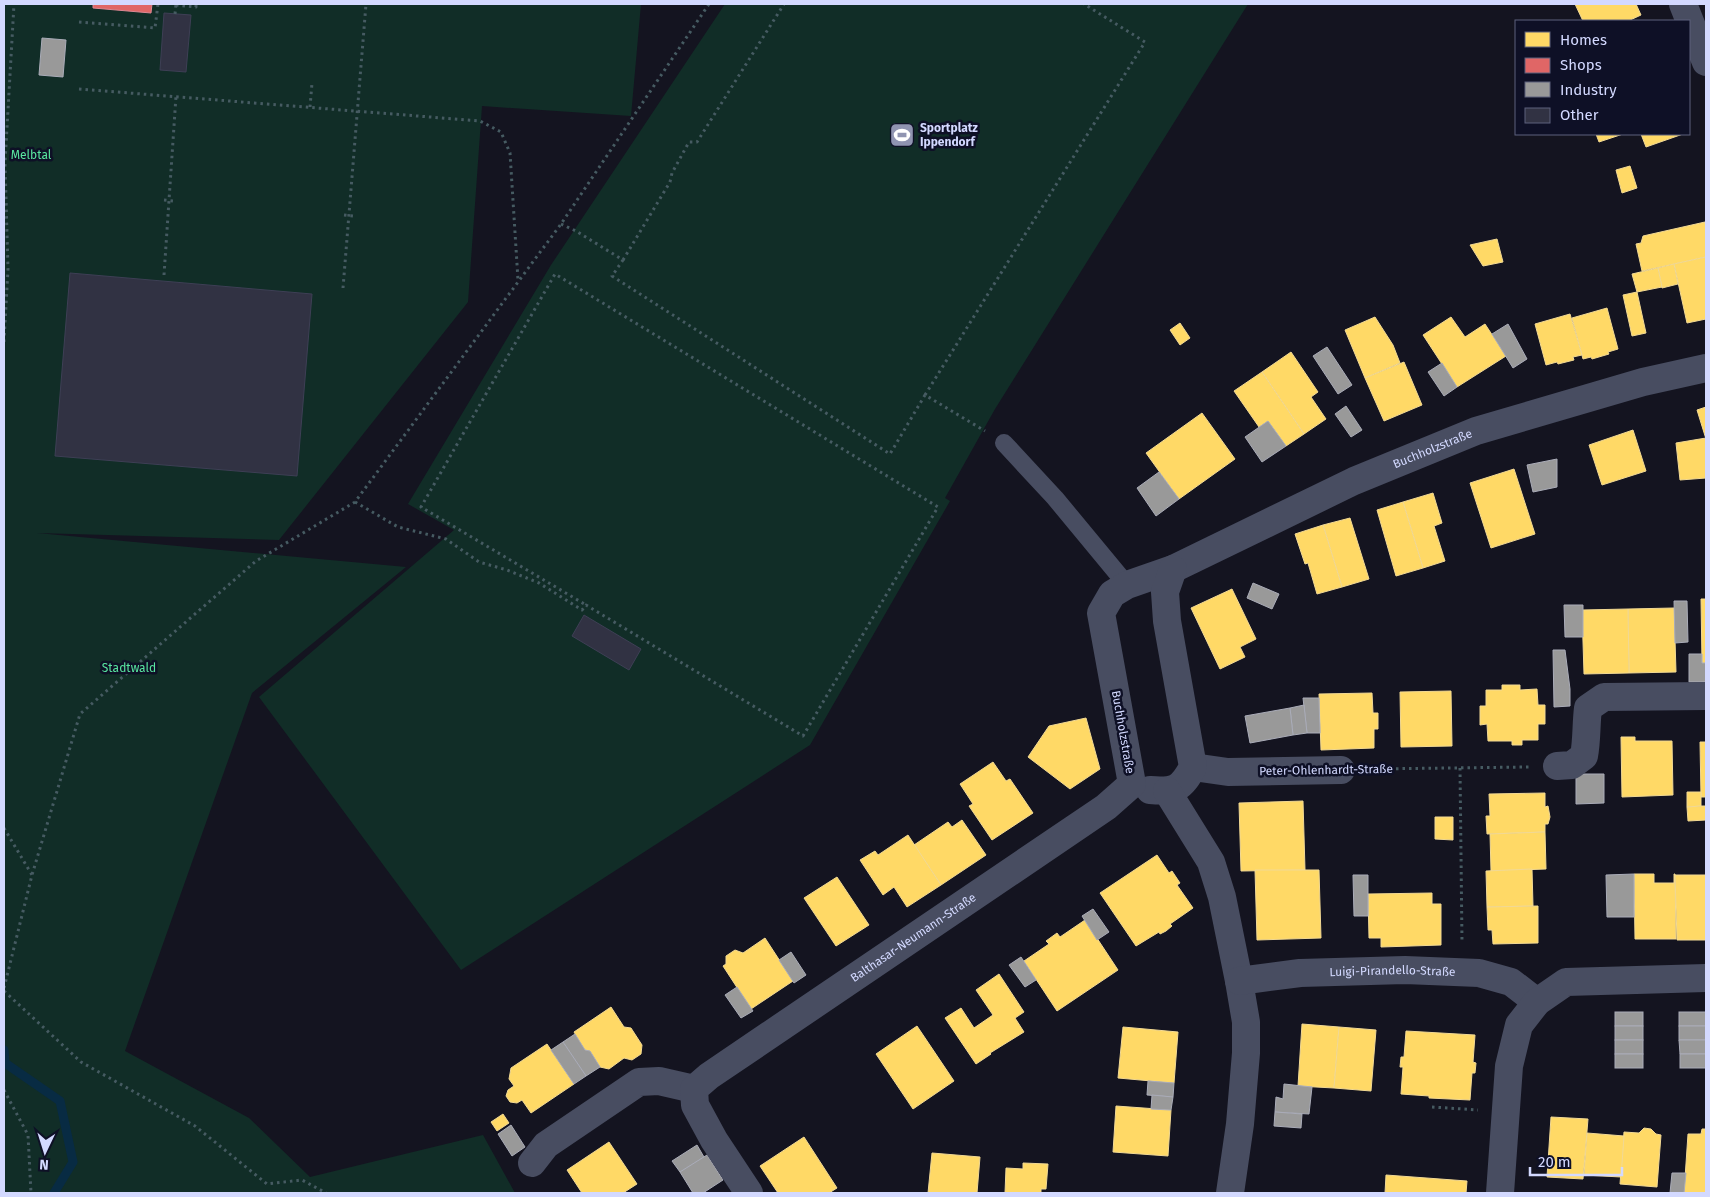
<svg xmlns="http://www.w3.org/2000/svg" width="1710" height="1197" viewBox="0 0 1710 1197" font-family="'Fira Sans',sans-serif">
	<rect width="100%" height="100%" fill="#141420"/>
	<g fill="#112d27">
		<path d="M4,4H641L631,116L482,106L468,302L279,540L37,533L406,567L252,693L125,1051L249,1118L310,1177L483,1135L515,1193H4Z"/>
		<path d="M725,4H1248L995,409L945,498L950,501L810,745L461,970L259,697L454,530L408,504L551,265Z"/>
	</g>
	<g fill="#ffd966" stroke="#f2d994">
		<path d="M1575,4H1636L1641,15L1628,21H1583Z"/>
		<path d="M1596,134H1623L1599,142Z"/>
		<path d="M1641,134H1683L1646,147Z"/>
		<path d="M1630,166L1637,188L1622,193L1616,170Z"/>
		<path d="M1705,222L1706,229V257L1642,271L1636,244L1641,243L1643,236Z"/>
		<path d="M1497,239L1503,262L1483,266L1470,245Z"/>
		<path d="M1706,257V319L1687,323L1674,264Z"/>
		<path d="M1674,264L1678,284L1662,288L1658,268Z"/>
		<path d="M1658,268L1662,287L1637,292L1632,274Z"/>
		<path d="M1637,292L1646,333L1632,336L1623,295Z"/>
		<path d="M1607,308L1618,349L1608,352L1609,354L1592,359L1591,357L1583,359L1572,318Z"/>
		<path d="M1570,314L1582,355L1573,357L1574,360L1558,364L1557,362L1546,365L1535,324Z"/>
		<path d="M1375,317L1393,345L1400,363L1365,378L1345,330Z"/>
		<path d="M1451,317L1465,337L1485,324L1506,356L1457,387L1423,335Z"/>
		<path d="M1180,323L1190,338L1180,345L1170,330Z"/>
		<path d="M1291,352L1318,392L1311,397L1326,419L1304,434L1262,372Z"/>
		<path d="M1404,362L1422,405L1384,421L1365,378Z"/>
		<path d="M1262,372L1304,434L1286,446L1268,421L1259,427L1234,391Z"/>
		<path d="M1706,407V439L1697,410Z"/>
		<path d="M1202,413L1235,459L1179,499L1146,453Z"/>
		<path d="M1633,430L1646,471L1602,485L1589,445Z"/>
		<path d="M1706,438V478L1680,480L1676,443Z"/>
		<path d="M1514,469L1535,534L1491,548L1470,483Z"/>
		<path d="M1433,493L1442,523L1434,526L1445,561L1423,568L1403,502Z"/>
		<path d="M1403,502L1423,568L1396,576L1377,510Z"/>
		<path d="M1350,518L1369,579L1342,587L1323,525Z"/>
		<path d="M1323,525L1342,587L1317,594L1308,563L1305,564L1295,534Z"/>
		<path d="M1232,589L1256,639L1240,647L1245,657L1220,669L1191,608Z"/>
		<path d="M1701,599H1706V663H1702Z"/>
		<path d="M1674,608L1676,672L1629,673L1628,609Z"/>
		<path d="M1628,609L1629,673L1584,674L1582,610Z"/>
		<path d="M1502,685H1520V690L1537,689L1538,705H1545V724H1538V740H1522V745H1512V741H1488L1487,724L1480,725V706H1486V690H1502Z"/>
		<path d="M1451,691L1452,746L1401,747L1400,692Z"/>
		<path d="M1372,693L1373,713H1378V729H1374V748L1321,750L1319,694Z"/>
		<path d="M1086,718L1100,769L1070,789L1028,757L1049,726Z"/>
		<path d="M1621,737H1635V741H1672L1673,795L1622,797Z"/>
		<path d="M1700,742H1706V797H1701Z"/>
		<path d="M993,762L1006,781L1010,779L1033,813L992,840L969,806L973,804L960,784Z"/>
		<path d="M1687,792H1701V806L1687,807Z"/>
		<path d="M1545,793V807L1548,806L1550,817L1548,824H1545V832L1487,834L1486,816H1490L1489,794Z"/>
		<path d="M1303,801L1305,870L1241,871L1239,803Z"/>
		<path d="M1701,806H1706V820L1688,821L1687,807Z"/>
		<path d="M1435,817H1453V840L1435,839Z"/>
		<path d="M962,820L986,855L941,885L914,845L948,822L952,827Z"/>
		<path d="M1545,832L1546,869L1491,871L1490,834Z"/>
		<path d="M908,835L941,885L907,907L894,887L883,895L860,860L875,851L878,855Z"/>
		<path d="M1157,855L1169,873L1172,871L1180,883L1177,885L1193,908L1170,924L1172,926L1166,931L1160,934L1159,932L1136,946L1100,893Z"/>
		<path d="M1532,869L1533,906L1487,907L1486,871Z"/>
		<path d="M1255,870H1319L1321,938L1257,940Z"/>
		<path d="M1634,874H1654V883H1674V874H1675L1676,939H1635Z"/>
		<path d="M1675,875H1706V940H1677Z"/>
		<path d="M837,877L869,925L836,946L804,898Z"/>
		<path d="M1432,893V904H1441V945L1381,947V938H1369L1368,894Z"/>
		<path d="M1538,906V943L1493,944L1492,930H1488L1487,907Z"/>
		<path d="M1085,920L1118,970L1057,1011L1024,961L1049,944L1046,941L1057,933L1060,937Z"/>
		<path d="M765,938L793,981L751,1009L723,966L726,964V956L735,950L743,953Z"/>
		<path d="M999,974L1024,1012L1015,1018L1024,1032L990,1053L991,1054L976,1064L945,1018L961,1008L974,1028L993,1015L976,990Z"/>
		<path d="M611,1007L624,1027L631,1028L642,1045L641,1054L632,1060L624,1058L609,1069L600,1067L590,1051L585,1050L574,1032Z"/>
		<path d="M1302,1024L1339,1027L1334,1088L1298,1086Z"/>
		<path d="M917,1026L954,1081L913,1109L876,1054Z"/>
		<path d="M1123,1027L1178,1032L1174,1083L1118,1078Z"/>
		<path d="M1339,1027L1376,1030L1371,1091L1334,1088Z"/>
		<path d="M1406,1031L1475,1035L1473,1062L1476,1063L1475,1073H1472L1470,1100L1429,1098V1096L1401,1094L1403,1067H1400L1401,1057H1404Z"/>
		<path d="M547,1044L574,1084L531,1113L522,1100L517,1103L510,1102L506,1096L508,1090L514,1086L509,1079L511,1068Z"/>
		<path d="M1116,1106L1171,1110L1168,1156L1113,1152Z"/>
		<path d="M503,1114L509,1123L497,1131L491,1122Z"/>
		<path d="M1551,1117L1588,1119L1583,1179L1547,1177Z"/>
		<path d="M1644,1128L1651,1129L1656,1134L1661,1135L1657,1187L1620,1184L1624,1132L1639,1133Z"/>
		<path d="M1702,1129H1706V1193H1684L1688,1134H1701Z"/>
		<path d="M1587,1133L1624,1136L1621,1177L1584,1175Z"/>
		<path d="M804,1137L837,1188L829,1193H778L760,1166Z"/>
		<path d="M609,1142L637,1184L623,1193H582L567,1170Z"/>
		<path d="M932,1153L980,1157L977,1193H928Z"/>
		<path d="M1023,1163L1048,1164L1046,1189H1041V1193H1005L1006,1168L1023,1169Z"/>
		<path d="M1386,1175L1467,1181L1466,1193H1385Z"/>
	</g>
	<path fill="#e06666" stroke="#dc8894" d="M93,4H152L151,13L93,8Z"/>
	<g fill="#999" stroke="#aaacb8">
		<path d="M42,38L66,40L63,77L39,75Z"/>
		<path d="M1508,324L1527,359L1513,368L1492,334Z"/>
		<path d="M1327,347L1352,385L1338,394L1313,356Z"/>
		<path d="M1442,363L1457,387L1444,396L1428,372Z"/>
		<path d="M1346,406L1362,430L1351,437L1335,414Z"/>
		<path d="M1268,421L1286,446L1262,462L1245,437Z"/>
		<path d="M1557,459V487L1533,492L1527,465Z"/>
		<path d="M1159,472L1179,499L1156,516L1137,488Z"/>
		<path d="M1253,583L1279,594L1272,609L1247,598Z"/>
		<path d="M1674,601H1687L1688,642L1675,643Z"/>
		<path d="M1564,605H1583V637H1565Z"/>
		<path d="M1553,650H1565L1570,689V706L1554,707Z"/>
		<path d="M1689,654H1702V663H1706V682H1689Z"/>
		<path d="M1303,698H1319L1320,733H1307Z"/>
		<path d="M1304,705L1307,733L1293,735L1290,708Z"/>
		<path d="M1290,708L1293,735L1250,743L1245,716Z"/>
		<path d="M1576,774H1604V803L1576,804Z"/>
		<path d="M1634,874V917H1607L1606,875Z"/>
		<path d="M1353,875H1368V916H1354Z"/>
		<path d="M1093,909L1109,932L1097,940L1082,916Z"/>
		<path d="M791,952L806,975L794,983L779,960Z"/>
		<path d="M1021,957L1036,980L1025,987L1009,965Z"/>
		<path d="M737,987L753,1011L741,1018L725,995Z"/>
		<rect x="1615" y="1012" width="28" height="14"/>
		<rect x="1679" y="1012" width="27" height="14"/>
		<rect x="1615" y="1026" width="28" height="14"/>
		<rect x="1679" y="1026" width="27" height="14"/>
		<path d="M575,1034L585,1050L590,1051L600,1067L586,1076L563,1042Z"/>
		<rect x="1615" y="1040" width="28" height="14"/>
		<path d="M1679,1040H1706V1054H1680Z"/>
		<path d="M563,1042L586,1076L574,1084L551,1050Z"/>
		<rect x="1615" y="1054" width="28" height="14"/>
		<rect x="1680" y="1054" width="26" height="14"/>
		<path d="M1148,1081L1174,1083L1173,1097L1147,1095Z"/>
		<path d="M1284,1084L1312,1087L1309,1114L1275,1112L1276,1097L1283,1099Z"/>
		<path d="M1152,1095L1173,1097L1171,1110L1151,1109Z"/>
		<path d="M1275,1112L1302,1114L1301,1128L1274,1126Z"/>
		<path d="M511,1125L525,1147L512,1156L498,1134Z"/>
		<path d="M697,1145L704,1157L680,1172L672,1161Z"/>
		<path d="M707,1155L723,1180L703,1193H693L680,1172Z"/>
		<path d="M1672,1173H1686L1684,1193H1670Z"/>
	</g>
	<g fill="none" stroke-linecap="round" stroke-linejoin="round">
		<path stroke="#082b43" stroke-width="9" d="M4,1050L5,1063L60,1101L73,1162L54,1193"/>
	</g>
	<g fill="#313243" stroke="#3e3f55">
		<path d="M164,13L191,15L186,72L160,70Z"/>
		<path d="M70,273L312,294L297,476L55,456Z"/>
		<path d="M584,615L641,649L629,670L572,636Z"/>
	</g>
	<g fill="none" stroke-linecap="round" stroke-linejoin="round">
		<g stroke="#465b62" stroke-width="3" stroke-dasharray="2.5 4" stroke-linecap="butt">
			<path d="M176,5L196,7V4"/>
			<path d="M175,14L176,4"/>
			<path d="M79,22L155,28L158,4"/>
			<path d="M79,89L480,121L501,132L510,153L518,280"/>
			<path d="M310,107L312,83"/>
			<path d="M164,200L174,201"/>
			<path d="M344,215L353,216"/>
			<path d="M561,224L576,231L623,260L612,276L890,454L925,395L985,431"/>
			<path d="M623,260L670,182L672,173L689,142H697L784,4"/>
			<path d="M164,275L176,96"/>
			<path d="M343,288L366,4"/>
			<path d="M4,342L8,269L5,163L14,4"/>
			<path d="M925,395L1145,42L1084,4"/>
			<path d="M355,502L398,527L446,539L479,562L507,570L539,583L582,610L586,605L803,736L938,507L555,274L421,507L586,605"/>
			<path d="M1460,768L1462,942"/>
			<path d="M1370,769L1529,767"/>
			<path d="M4,828L32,875"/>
			<path d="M4,988L32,875L80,714L256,561L355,502L561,224L709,4"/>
			<path d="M4,991L81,1062L195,1126L267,1184L302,1180L326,1193"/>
			<path d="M4,1090L28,1135L31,1193"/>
			<path d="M1432,1107L1478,1110"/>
		</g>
		<path stroke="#484d61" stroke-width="18" d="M1004,443L1055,498L1127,585"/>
		<g stroke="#484d61" stroke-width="28">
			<path d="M1683,4L1706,62"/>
			<path d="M1557,766L1572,765L1584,756C1587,740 1586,724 1588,708L1604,697L1706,696"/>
			<path d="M1193,767L1228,772L1341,770"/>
			<path id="s1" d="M1132,784L1101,613L1112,594L1127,585L1173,569L1354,481L1476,431L1643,382L1706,368"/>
			<path d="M1150,790C1175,792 1181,789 1193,767L1167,621L1165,592L1173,569"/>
			<path d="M1167,791L1211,862L1222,897L1239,981L1246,1022V1053L1240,1124L1230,1193"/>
			<path id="s2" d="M1239,981L1300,973L1405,970L1479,973L1511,982L1537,1002"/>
			<path d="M532,1163L546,1145L639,1082L659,1081L694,1089"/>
			<path id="s3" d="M749,1193L714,1140L695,1105L694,1089L709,1076L1106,807L1132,784"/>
			<path d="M1500,1193L1509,1066L1519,1025L1537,1002L1566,982L1706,978"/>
		</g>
	</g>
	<defs>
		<symbol id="stadium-square" viewBox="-11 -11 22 22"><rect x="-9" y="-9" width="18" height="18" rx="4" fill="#9094b1" stroke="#0e1026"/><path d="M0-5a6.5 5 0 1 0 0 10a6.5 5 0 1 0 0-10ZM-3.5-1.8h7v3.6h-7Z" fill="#fff"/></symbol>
	</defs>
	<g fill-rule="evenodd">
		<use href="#stadium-square" x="888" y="121" width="28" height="28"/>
	</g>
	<g text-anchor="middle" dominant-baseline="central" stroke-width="5" stroke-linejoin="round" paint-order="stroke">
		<g font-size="12" font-weight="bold" fill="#d3d9ff" stroke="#0e1026" text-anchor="start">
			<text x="920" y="128">Sportplatz<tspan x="920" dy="14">Ippendorf</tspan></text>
		</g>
		<g font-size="12" fill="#59e6a0" stroke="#0e1026">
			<text x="31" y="155">Melbtal</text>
			<text x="129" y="668">Stadtwald</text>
		</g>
		<g font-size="12" fill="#d3d9ff" stroke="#0e1026">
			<text stroke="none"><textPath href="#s1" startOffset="548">Buchholzstraße</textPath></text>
			<text transform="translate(1123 732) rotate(80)">Buchholzstraße</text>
			<text transform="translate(1326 770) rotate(-1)">Peter-Ohlenhardt-Straße</text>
			<text stroke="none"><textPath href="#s3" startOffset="386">Balthasar-Neumann-Straße</textPath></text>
			<text stroke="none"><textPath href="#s2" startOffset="154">Luigi-Pirandello-Straße</textPath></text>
		</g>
	</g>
	<rect width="1710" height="1197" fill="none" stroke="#d3d9ff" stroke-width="10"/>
	<rect x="1515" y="20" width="175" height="115" fill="#0e1026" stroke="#5d607d"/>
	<rect x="1525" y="32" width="25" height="15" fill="#ffd966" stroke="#5d607d"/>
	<text x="1560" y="45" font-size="15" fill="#d3d9ff">Homes</text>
	<rect x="1525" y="58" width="25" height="15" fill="#e06666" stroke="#5d607d"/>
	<text x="1560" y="70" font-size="15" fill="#d3d9ff">Shops</text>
	<rect x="1525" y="82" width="25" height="15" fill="#999999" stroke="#5d607d"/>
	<text x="1560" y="95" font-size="15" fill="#d3d9ff">Industry</text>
	<rect x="1525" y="108" width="25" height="15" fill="#313243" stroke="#5d607d"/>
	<text x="1560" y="120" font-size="15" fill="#d3d9ff">Other</text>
	<g transform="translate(45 1152) rotate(184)" stroke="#0e1026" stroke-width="4" paint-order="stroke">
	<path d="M0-4L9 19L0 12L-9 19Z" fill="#d3d9ff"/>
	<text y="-8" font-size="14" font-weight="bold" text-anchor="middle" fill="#d3d9ff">N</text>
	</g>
	<path d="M1530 1167v8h92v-8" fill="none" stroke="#d3d9ff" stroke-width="2.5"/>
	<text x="1538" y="1167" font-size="15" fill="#d3d9ff" stroke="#0e1026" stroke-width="4" paint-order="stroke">20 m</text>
</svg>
